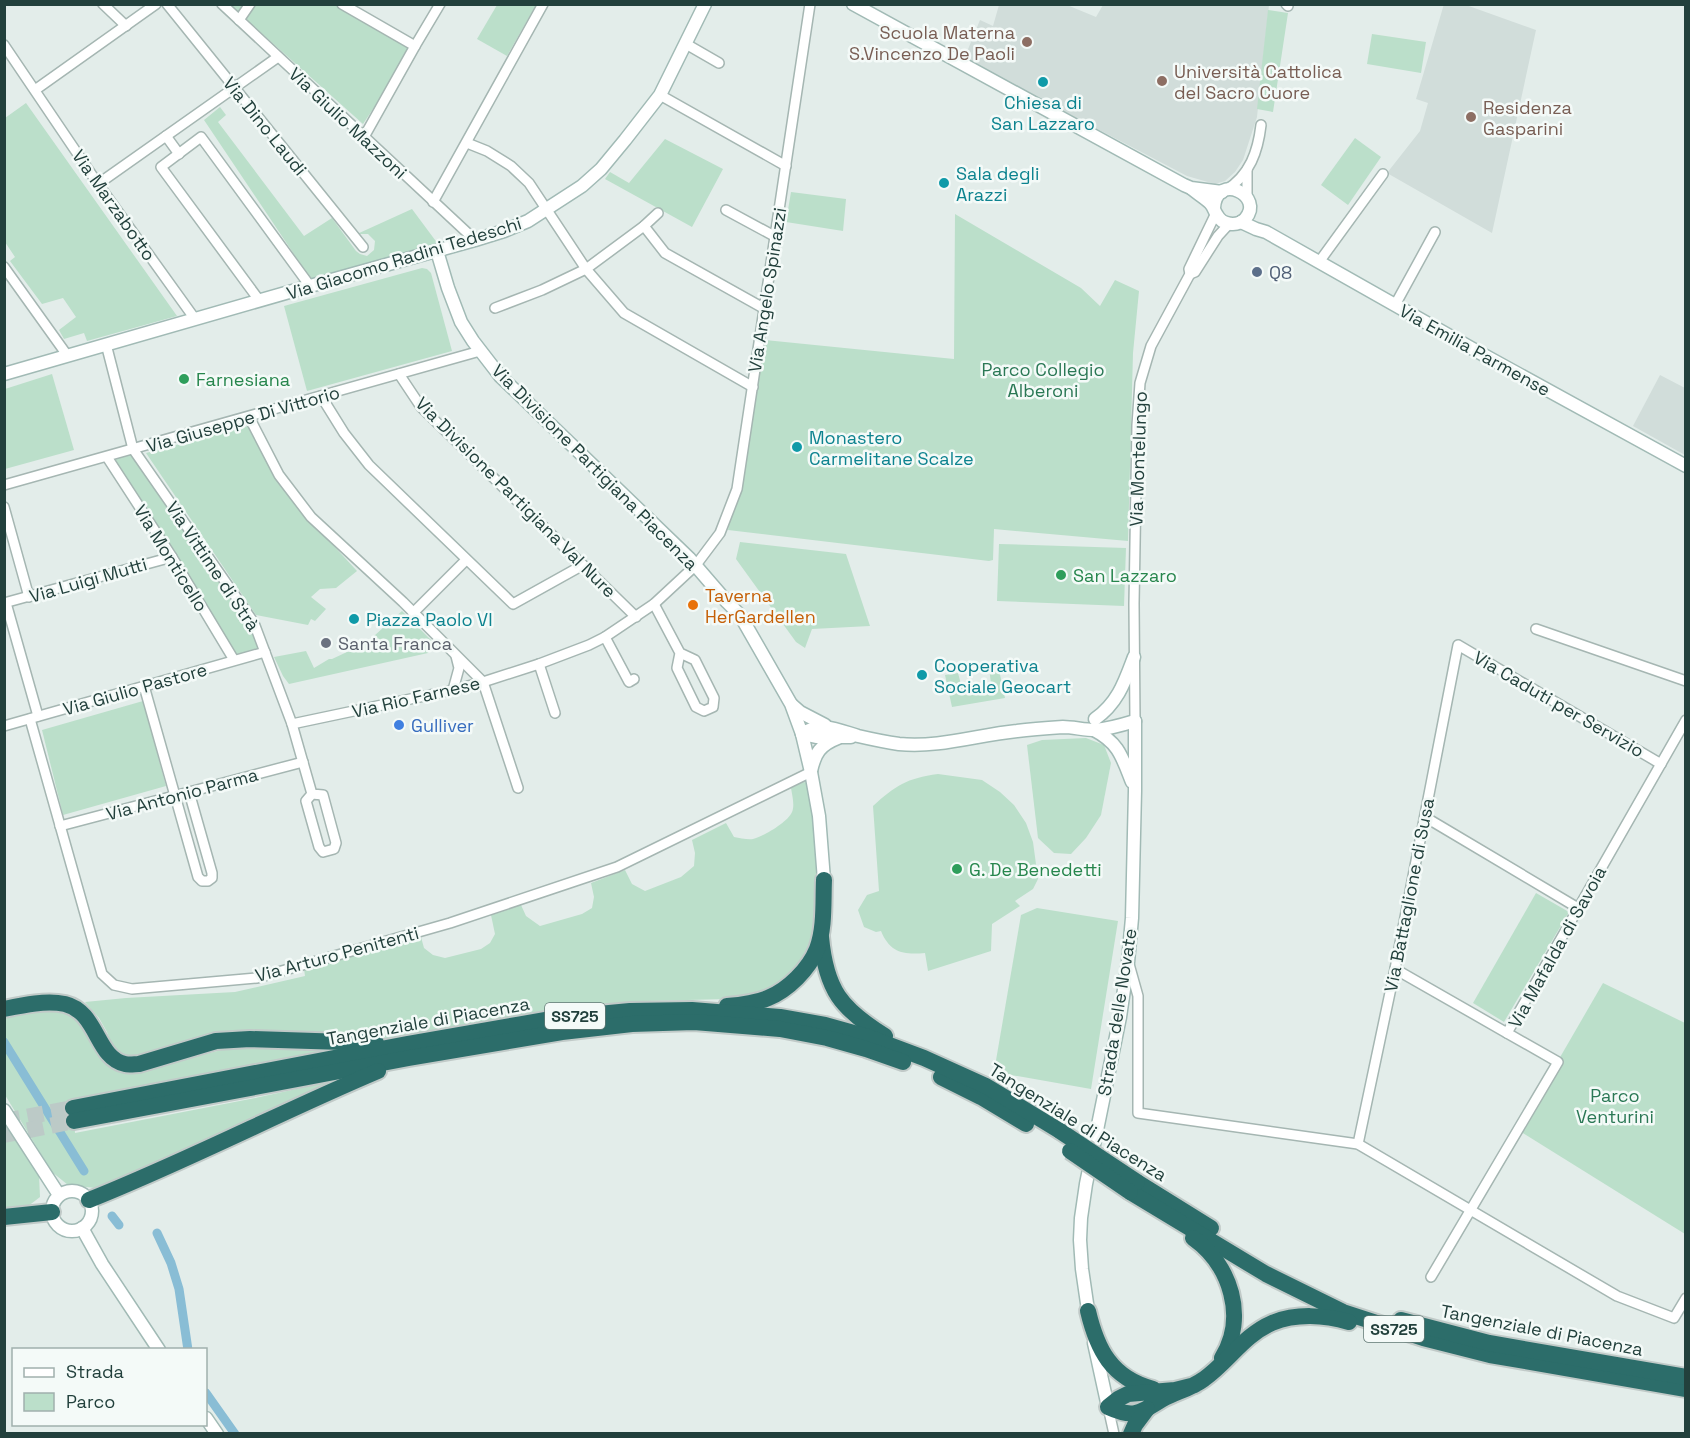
<svg xmlns="http://www.w3.org/2000/svg" width="1690" height="1438" viewBox="0 0 1690 1438" font-family="'Space Grotesk',sans-serif">
	<rect width="100%" height="100%" fill="#e3edea"/>
	<g fill="#d1ddda">
		<path d="M1444,4L1466,5L1536,30L1492,233L1387,173L1420,131L1428,103L1416,99Z"/>
		<path d="M999,5H1067L1096,17L1103,5H1269L1257,117L1243,160L1235,172L1225,181L1215,184L1187,176L964,59L980,20L993,26Z"/>
		<path d="M1660,375L1685,388V455L1633,426Z"/>
	</g>
	<g fill="#bbdfca">
		<path d="M230,5H342L415,46L363,124Z"/>
		<path d="M497,5H536L507,56L477,39Z"/>
		<path d="M1268,10L1288,13L1273,112L1257,109Z"/>
		<path d="M1372,34L1426,42L1421,73L1367,64Z"/>
		<path d="M26,103L177,316L87,341L84,333L64,339L59,330L76,317L63,298L42,304L10,261L15,257L5,242V118Z"/>
		<path d="M220,107L226,115L218,122L304,236L332,218L356,251L360,254L367,256L374,250L375,241L368,234H357L412,209L438,244L312,281L204,120Z"/>
		<path d="M1355,138L1381,157L1348,205L1321,185Z"/>
		<path d="M665,139L723,169L692,227L605,179L610,172L629,183Z"/>
		<path d="M791,192L846,199L843,231L786,222Z"/>
		<path d="M955,214L1081,288L1100,306L1115,280L1139,291L1133,353L1128,541L994,529L993,560L989,561L728,530L765,340L954,359Z"/>
		<path d="M422,268L427,269L431,273L452,351L307,391L284,306Z"/>
		<path d="M52,374L74,450L5,469V389Z"/>
		<path d="M248,426L276,476L307,517L357,571L336,588L320,589L311,597L326,609L315,621L311,619L308,625L256,615L146,453Z"/>
		<path d="M132,453L250,625L258,650L236,657L112,459Z"/>
		<path d="M740,542L846,554L870,626L812,629L805,648L796,642L736,559Z"/>
		<path d="M999,544L1126,548L1124,606L997,601Z"/>
		<path d="M402,611L434,643L428,653L289,684L283,676L274,657L306,651L314,668L329,659H332L347,652H356Z"/>
		<path d="M998,665L1005,698L952,707L945,675L958,673L962,688L991,684L989,667Z"/>
		<path d="M143,701L166,786L63,815L42,730Z"/>
		<path d="M1086,738L1104,745L1111,763L1101,815L1086,838L1071,854L1054,853L1038,838L1027,745L1042,740Z"/>
		<path d="M938,774L982,780L1000,792L1014,805L1026,823L1033,842L1038,879L1033,889L1015,901L1020,906L992,924L991,951L928,971L925,953C904,955 890,953 881,931L876,932L864,927L858,910L867,895L879,891L873,806C895,786 907,778 938,774Z"/>
		<path d="M804,782L808,783L815,833L818,873L814,894L815,911L812,937L798,966L782,982L758,994L729,999L646,1001L586,1006L405,1036L349,1042L299,1033L125,1064L113,1048L107,1032L99,1018L85,1002L126,998L235,992L305,976L304,969L421,937L424,948L433,955L445,958L481,949L490,943L495,934L491,915L521,905L526,916L540,926L582,914L592,908L594,897L591,883L625,870L632,884L645,891L681,877L694,866L695,853L692,840L726,823L734,837C740,838 748,840 753,839C764,836 788,822 792,812C795,805 792,795 791,788Z"/>
		<path d="M1536,893L1569,912L1504,1022L1473,1003Z"/>
		<path d="M1037,908L1118,921L1091,1089L994,1072L1021,915Z"/>
		<path d="M1603,983L1685,1023V1234L1518,1130Z"/>
		<path d="M32,1012H66L88,1031L106,1064L132,1073L229,1048L354,1050L73,1104L75,1133L255,1098L356,1076L104,1189L68,1185L52,1172L5,1095V1014Z"/>
		<path d="M4,1123L39,1175L40,1197L27,1207L4,1211Z"/>
	</g>
	<g fill="none" stroke-linecap="round" stroke-linejoin="round">
		<g stroke="#89bdd5" stroke-width="9">
			<path d="M4,1042L84,1171"/>
			<path d="M112,1216L119,1225"/>
			<path d="M157,1233L171,1263L179,1289L188,1350"/>
			<path d="M206,1393L235,1434"/>
		</g>
		<g stroke="#bccac7" stroke-width="16" stroke-dasharray="16 8" stroke-linecap="butt">
			<path d="M4,1121L73,1108"/>
			<path d="M4,1135L74,1121"/>
		</g>
		<defs>
			<g id="street">
				<path d="M103,4L126,26"/>
				<path d="M167,4L363,247"/>
				<path d="M222,4L475,240"/>
				<path d="M342,4L415,46"/>
				<path d="M1286,4L1288,6"/>
				<path d="M239,20L250,4"/>
				<path d="M686,44L719,63"/>
				<path d="M4,45L98,184L195,319"/>
				<path d="M35,90L156,4"/>
				<path d="M660,95L786,166"/>
				<path d="M166,136L179,154"/>
				<path d="M364,137L415,46L440,4"/>
				<path d="M467,143L487,151L511,166L529,183L586,269L624,313L753,387"/>
				<path d="M98,184L278,57"/>
				<path d="M1226,190C1250,175 1258,151 1261,125"/>
				<path d="M1247,198V170"/>
				<path d="M433,202L543,4"/>
				<path d="M726,210L776,237"/>
				<path d="M644,226L665,253L765,309"/>
				<path d="M1319,262L1383,174"/>
				<path d="M4,267L67,355"/>
				<path d="M1190,274L1195,272L1218,236L1229,224"/>
				<path d="M259,300L161,167L201,137L310,286"/>
				<path d="M1395,305L1435,232"/>
				<path d="M495,308L542,290L586,269L644,226L658,213"/>
				<path d="M106,344L133,449L254,623L292,724L312,794L306,801L319,847L323,852L334,849L336,843L323,795L312,794"/>
				<path d="M399,374L421,407L636,617"/>
				<path d="M321,396L344,433L369,465L513,604L583,565"/>
				<path d="M249,417L279,475L311,517L403,602L483,682L518,788"/>
				<path d="M107,457L172,557L234,660"/>
				<path d="M4,485L480,351"/>
				<path d="M4,507L29,597"/>
				<path d="M4,603L172,557"/>
				<path d="M6,603L38,716"/>
				<path d="M654,604L680,653L677,668L696,707L704,711L713,707L714,698L695,660L680,653"/>
				<path d="M413,613L466,560"/>
				<path d="M1536,629L1686,681"/>
				<path d="M605,637L629,682L634,679"/>
				<path d="M539,664L555,713"/>
				<path d="M144,686L198,877L202,881H208L212,878V873L189,792"/>
				<path d="M453,690L459,668L456,656"/>
				<path d="M30,719L102,974L114,985L132,989L257,978L450,923L617,867L811,772"/>
				<path d="M1135,721L1134,604L1137,425L1140,383L1151,346L1190,274L1189,269L1216,213"/>
				<path d="M292,724L453,690L483,682L539,664L589,645L605,637L654,604L696,565L720,533L737,489L810,4"/>
				<path d="M4,726L265,652"/>
				<path d="M1425,817L1578,908"/>
				<path d="M60,826L303,762"/>
				<path d="M1129,964L1138,996V1113L1358,1144L1617,1296L1674,1318L1686,1298"/>
				<path d="M1395,969L1507,1033"/>
				<path d="M1358,1144L1395,969L1458,645L1661,764"/>
				<path d="M1431,1277L1558,1062L1507,1033L1686,720"/>
				<path d="M1108,1407L1114,1434"/>
			</g>
			<g id="secondary">
				<path d="M853,4L1184,185L1191,188L1222,192"/>
				<path d="M1192,189C1198,194 1205,198 1210,203C1214,207 1214,211 1217,215C1222,225 1237,227 1245,219C1266,196 1216,171 1214,208"/>
				<path d="M1241,222L1256,229L1266,232L1471,348L1686,466"/>
				<path d="M437,251L448,288L461,322L473,341L500,376L689,558L727,602L740,615L791,704L802,734L811,772L819,816L824,880"/>
				<path d="M4,374L310,286L475,240L504,231L528,221L582,186L601,169L625,140L660,95L705,4"/>
				<path d="M792,705L800,712L825,725"/>
				<path d="M1095,719C1118,703 1125,681 1134,657"/>
				<path d="M1094,730C1119,743 1122,757 1132,782"/>
				<path d="M802,734C820,721 838,730 858,736C871,739 885,742 899,744C939,748 977,735 1017,731C1032,729 1047,728 1063,727C1073,727 1084,730 1095,730C1108,729 1122,725 1135,721"/>
				<path d="M802,734L816,737H851"/>
				<path d="M811,771C815,753 820,745 838,738"/>
				<path d="M4,1110L59,1195"/>
				<circle cx="72" cy="1211" r="20"/>
				<path d="M82,1228L102,1264L159,1350"/>
				<path d="M1089,1317L1082,1269L1080,1240L1081,1218L1086,1184L1120,1017L1128,962L1132,918L1135,791V721"/>
				<path d="M1094,1343L1108,1407"/>
				<path d="M206,1418L217,1434"/>
			</g>
			<g id="highway">
				<path d="M821,937C826,990 841,1009 885,1036"/>
				<path d="M727,1006C740,1005 756,1003 768,998C788,990 809,969 817,949C825,928 823,902 824,880"/>
				<path d="M4,1009C23,1005 46,1000 65,1004C98,1012 96,1058 125,1064C129,1065 135,1064 139,1064L216,1041L250,1039L376,1043"/>
				<path d="M941,1077L981,1097L1026,1124"/>
				<path d="M73,1108L407,1044L557,1018L630,1011L692,1010L780,1017L825,1025L868,1037L924,1058L986,1086L1060,1131"/>
				<path d="M74,1121L409,1058L562,1032L632,1024L694,1022L780,1029L827,1038L866,1049L903,1062"/>
				<path d="M1137,1182L1211,1228"/>
				<path d="M1130,1192L1266,1274L1343,1312L1423,1338L1490,1355L1686,1389"/>
				<path d="M89,1200C187,1161 281,1112 378,1071"/>
				<path d="M4,1217L52,1212"/>
				<path d="M1193,1238C1231,1265 1247,1318 1222,1358"/>
				<path d="M1088,1311C1097,1349 1111,1378 1153,1389"/>
				<path d="M1401,1320L1489,1343L1686,1377"/>
				<path d="M1195,1385L1175,1390L1128,1394L1118,1399L1108,1407C1134,1419 1140,1413 1163,1399C1176,1392 1192,1388 1204,1379C1228,1362 1244,1335 1272,1323C1296,1313 1325,1315 1349,1322"/>
				<path d="M1131,1434L1135,1425L1147,1409"/>
			</g>
		</defs>
		<use href="#street" stroke="#a5b6b2" stroke-width="12"/>
		<use href="#secondary" stroke="#a1bab5" stroke-width="15"/>
		<use href="#highway" stroke="#c1cac8" stroke-width="20"/>
		<use href="#street" stroke="#fff" stroke-width="9"/>
		<use href="#secondary" stroke="#fff" stroke-width="12"/>
		<use href="#highway" stroke="#2c6d6a" stroke-width="16"/>
		<defs>
			<g id="highway-bridge">
				<path d="M1060,1131L1137,1182"/>
				<path d="M1070,1151L1130,1192"/>
			</g>
		</defs>
		<use href="#highway-bridge" stroke="#c1cac8" stroke-width="20" stroke-linecap="butt"/>
		<use href="#highway-bridge" stroke="#2c6d6a" stroke-width="16"/>
	</g>
	<g fill="#8d6e63" stroke="#f4faf8" stroke-width="2">
		<circle cx="1027" cy="42" r="6"/>
		<circle cx="1162" cy="81" r="6"/>
		<circle cx="1471" cy="117" r="6"/>
	</g>
	<g fill="#0f9aa8" stroke="#f4faf8" stroke-width="2">
		<circle cx="1043" cy="82" r="6"/>
		<circle cx="944" cy="183" r="6"/>
		<circle cx="797" cy="447" r="6"/>
		<circle cx="354" cy="619" r="6"/>
		<circle cx="922" cy="675" r="6"/>
	</g>
	<circle fill="#5c6f8a" stroke="#f4faf8" stroke-width="2" cx="1257" cy="272" r="6"/>
	<g fill="#2e9e5b" stroke="#f4faf8" stroke-width="2">
		<circle cx="184" cy="379" r="6"/>
		<circle cx="1061" cy="575" r="6"/>
		<circle cx="957" cy="869" r="6"/>
	</g>
	<circle fill="#e8710a" stroke="#f4faf8" stroke-width="2" cx="693" cy="605" r="6"/>
	<circle fill="#6b7280" stroke="#f4faf8" stroke-width="2" cx="326" cy="643" r="6"/>
	<circle fill="#3f7fe0" stroke="#f4faf8" stroke-width="2" cx="399" cy="725" r="6"/>
	<g text-anchor="middle" dominant-baseline="central" stroke-width="5" stroke-linejoin="round" paint-order="stroke">
		<g fill="#f4faf8" stroke="#617874" stroke-width="1.5">
			<rect x="545" y="1003" width="60" height="26" rx="4.5"/>
			<rect x="1364" y="1316" width="60" height="26" rx="4.5"/>
		</g>
		<g font-size="16" font-weight="bold" fill="#22403c">
			<text x="575" y="1016">SS725</text>
			<text x="1394" y="1329">SS725</text>
		</g>
		<g font-size="18" fill="#785e54" stroke="#f4faf8" text-anchor="start">
			<text x="1015" y="32" text-anchor="end">Scuola Materna<tspan x="1015" dy="21">S.Vincenzo De Paoli</tspan></text>
			<text x="1174" y="71">Università Cattolica<tspan x="1174" dy="21">del Sacro Cuore</tspan></text>
			<text x="1483" y="107">Residenza<tspan x="1483" dy="21">Gasparini</tspan></text>
		</g>
		<g font-size="18" fill="#0d838f" stroke="#f4faf8" text-anchor="start">
			<text x="1043" y="102" text-anchor="middle">Chiesa di<tspan x="1043" dy="21">San Lazzaro</tspan></text>
			<text x="956" y="173">Sala degli<tspan x="956" dy="21">Arazzi</tspan></text>
			<text x="809" y="437">Monastero<tspan x="809" dy="21">Carmelitane Scalze</tspan></text>
			<text x="366" y="619">Piazza Paolo VI</text>
			<text x="934" y="665">Cooperativa<tspan x="934" dy="21">Sociale Geocart</tspan></text>
		</g>
		<g font-size="18" fill="#22403c" stroke="#f4faf8">
			<text transform="translate(348 123) rotate(43)">Via Giulio Mazzoni</text>
			<text transform="translate(265 126) rotate(51)">Via Dino Laudi</text>
			<text transform="translate(114 205) rotate(55)">Via Marzabotto</text>
			<text transform="translate(404 258) rotate(-17)">Via Giacomo Radini Tedeschi</text>
			<text transform="translate(767 290) rotate(-81)">Via Angelo Spinazzi</text>
			<text transform="translate(1475 350) rotate(29)">Via Emilia Parmense</text>
			<text transform="translate(243 419) rotate(-16)">Via Giuseppe Di Vittorio</text>
			<text transform="translate(1138 459) rotate(-88)">Via Montelungo</text>
			<text transform="translate(595 467) rotate(45)">Via Divisione Partigiana Piacenza</text>
			<text transform="translate(516 497) rotate(45)">Via Divisione Partigiana Val Nure</text>
			<text transform="translate(171 558) rotate(58)">Via Monticello</text>
			<text transform="translate(213 566) rotate(56)">Via Vittime di Strà</text>
			<text transform="translate(88 580) rotate(-16)">Via Luigi Mutti</text>
			<text transform="translate(135 689) rotate(-16)">Via Giulio Pastore</text>
			<text transform="translate(416 697) rotate(-13)">Via Rio Farnese</text>
			<text transform="translate(1559 704) rotate(30)">Via Caduti per Servizio</text>
			<text transform="translate(182 794) rotate(-15)">Via Antonio Parma</text>
			<text transform="translate(1409 895) rotate(-79)">Via Battaglione di Susa</text>
			<text transform="translate(1557 947) rotate(-61)">Via Mafalda di Savoia</text>
			<text transform="translate(337 954) rotate(-15)">Via Arturo Penitenti</text>
			<text transform="translate(1117 1012) rotate(-81)">Strada delle Novate</text>
			<text transform="translate(428 1021) rotate(-10)">Tangenziale di Piacenza</text>
			<text transform="translate(1078 1122) rotate(32)">Tangenziale di Piacenza</text>
			<text transform="translate(1542 1330) rotate(11)">Tangenziale di Piacenza</text>
		</g>
		<g font-size="18" fill="#4e5e75" stroke="#f4faf8" text-anchor="start">
			<text x="1269" y="272">Q8</text>
		</g>
		<g font-size="18" fill="#2a7855" stroke="#f4faf8">
			<text x="1043" y="369">Parco Collegio<tspan x="1043" dy="21">Alberoni</tspan></text>
			<text x="1615" y="1095">Parco<tspan x="1615" dy="21">Venturini</tspan></text>
		</g>
		<g font-size="18" fill="#27864d" stroke="#f4faf8" text-anchor="start">
			<text x="196" y="379">Farnesiana</text>
			<text x="1073" y="575">San Lazzaro</text>
			<text x="969" y="869">G. De Benedetti</text>
		</g>
		<g font-size="18" fill="#c56008" stroke="#f4faf8" text-anchor="start">
			<text x="705" y="595">Taverna<tspan x="705" dy="21">HerGardellen</tspan></text>
		</g>
		<g font-size="18" fill="#5b616d" stroke="#f4faf8" text-anchor="start">
			<text x="338" y="643">Santa Franca</text>
		</g>
		<g font-size="18" fill="#366cbe" stroke="#f4faf8" text-anchor="start">
			<text x="411" y="725">Gulliver</text>
		</g>
	</g>
	<rect width="1690" height="1438" fill="none" stroke="#22403c" stroke-width="12"/>
	<rect x="12" y="1348" width="195" height="78" fill="#f4faf8" stroke="#a0b0ad" stroke-width="1.5"/>
	<rect x="24" y="1368" width="30" height="9" fill="#ffffff" stroke="#a0b0ad" stroke-width="1.5"/>
	<text x="66" y="1378" font-size="18" fill="#22403c">Strada</text>
	<rect x="24" y="1393" width="30" height="18" fill="#bbdfca" stroke="#a0b0ad" stroke-width="1.5"/>
	<text x="66" y="1408" font-size="18" fill="#22403c">Parco</text>
</svg>
